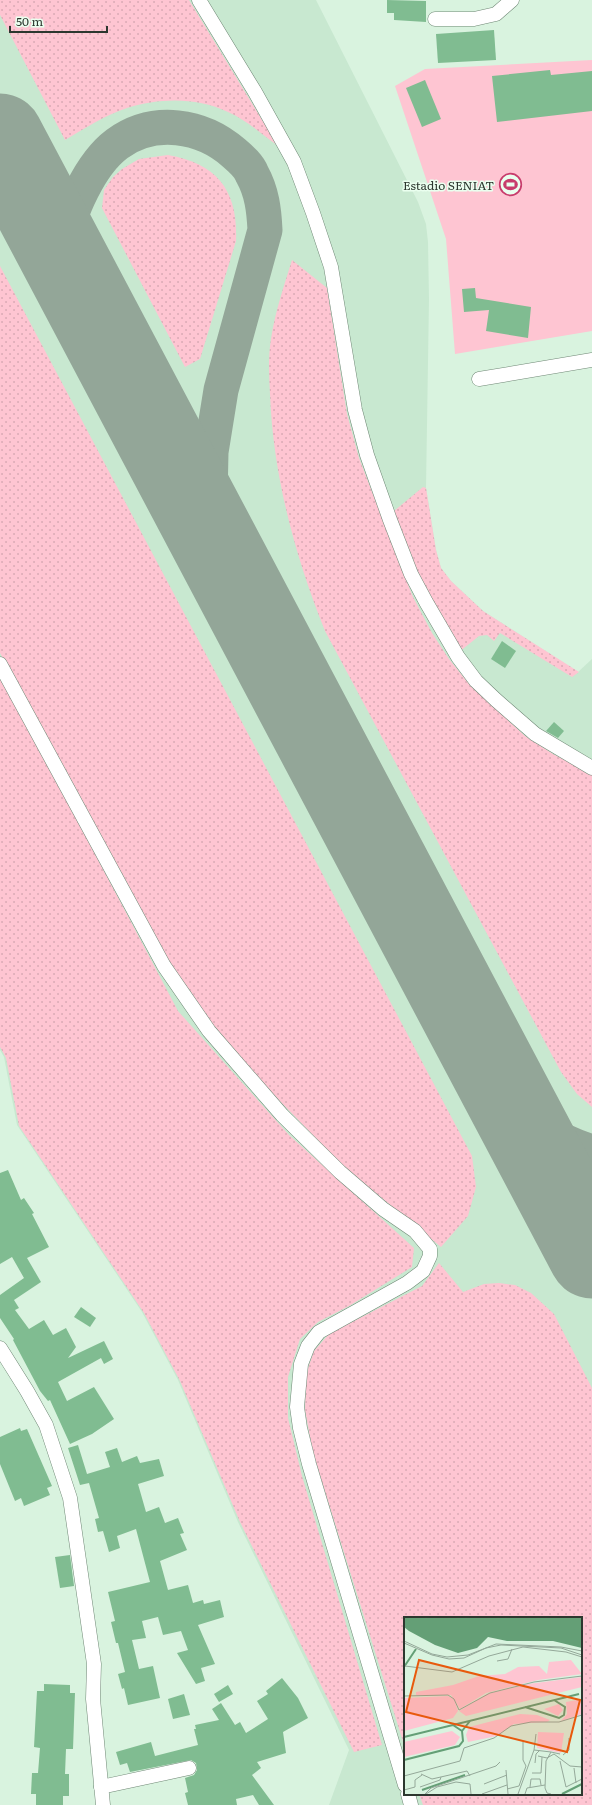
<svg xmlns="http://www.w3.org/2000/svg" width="592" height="1805" viewBox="0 0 592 1805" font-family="Literata,serif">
	<defs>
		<pattern id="grass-dots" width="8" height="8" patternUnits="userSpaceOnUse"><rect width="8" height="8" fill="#fec5d2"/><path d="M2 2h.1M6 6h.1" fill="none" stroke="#daaab5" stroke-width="1.8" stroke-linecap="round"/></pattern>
	</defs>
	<rect width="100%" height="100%" fill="#d9f3df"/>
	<path fill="#c8e8d0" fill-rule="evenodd" d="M0,0H316L418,202L426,224L428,242L429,299L426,488L436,550L441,568L451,581L483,611L578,672L592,659V1805H329L349,1750L238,1522L178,1380L142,1312L17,1125L4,1057L0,1050ZM405,1618H581V1794H405Z"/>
	<g fill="url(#grass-dots)">
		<path d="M0,0H189L278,146C262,134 246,120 228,112C196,97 160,98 127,108C105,115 84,129 65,140L0,15Z"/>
		<path d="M168,155C218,164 238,191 236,241L200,359L185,367L102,208L104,190L113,177L122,169L139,159Z"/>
		<path d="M292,260L327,288L347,414L359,458L401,567L413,597L432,633L449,659L469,684L525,736L553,754L592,774V1107L577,1094L561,1072L325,631C295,556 273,475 270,394C269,376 268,357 271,339C275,312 284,286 292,260Z"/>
		<path d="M0,266L472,1156L476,1187L468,1216L441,1247L343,1166L237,1057L189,997L43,735L0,653Z"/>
		<path d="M423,487L426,488L436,550L441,568L451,581L483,611L579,672L572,677L500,633L494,641L487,635L479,636L459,652L408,554L394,511Z"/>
		<path d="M0,674L178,1011L289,1135L414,1248L412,1267L349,1306L318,1322L300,1339L288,1377V1418L302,1476L382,1745L354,1752L240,1522L180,1381L144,1313L19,1126L6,1058L0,1047Z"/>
		<path d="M439,1263L463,1292L484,1284L499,1283L515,1285L531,1293L554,1314L592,1388V1805H423L419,1794H581V1618H405V1748L313,1453L305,1410L306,1374L314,1351L329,1334L422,1286Z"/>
	</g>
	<path fill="#fec5d2" d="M592,60V331L455,354L446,239L395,86L425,69Z"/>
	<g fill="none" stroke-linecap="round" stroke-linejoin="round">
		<g stroke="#93a698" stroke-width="35">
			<path d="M70,269C69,260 66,251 66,242C66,224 74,206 82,190C91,172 101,156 117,144C154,117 202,125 234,153C241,159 249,166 252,174C262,192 264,210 265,230L221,390L211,452L210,499L212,521L225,562"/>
			<path d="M513,1106C535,1129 562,1142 592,1152"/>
		</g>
		<path stroke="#93a698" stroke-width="87" d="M0,137L592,1255"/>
	</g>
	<g fill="#80bc91">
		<path d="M387,0L426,1V22L394,20V13H387Z"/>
		<path d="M494,30L496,60L438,63L436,34Z"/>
		<path d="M550,70L551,75L592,71V111L497,122L492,76Z"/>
		<path d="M425,80L441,119L422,127L406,88Z"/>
		<path d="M475,288L476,298L531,307L528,338L486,331L489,310L464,312L462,289Z"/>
		<path d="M502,641L516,651L505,668L491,659Z"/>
		<path d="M554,722L564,731L558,738L546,731Z"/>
		<path d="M8,1170L21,1200L24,1198L34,1213L32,1214L49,1247L27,1258L41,1282L14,1300L19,1308L15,1310L29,1329L44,1320L53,1335L66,1328L76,1347L68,1358L104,1341L113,1359L104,1364L101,1358L58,1382L67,1401L94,1387L114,1419L92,1434L70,1444L50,1400L48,1401L40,1391L13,1340L14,1339L0,1318V1295L24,1278L12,1257L0,1264V1173Z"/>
		<path d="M81,1307L96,1318L90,1327L74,1317Z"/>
		<path d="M20,1428L21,1431L27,1429L52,1486L47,1488L50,1495L24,1506L21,1498L15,1501L0,1464V1437Z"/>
		<path d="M78,1445L87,1474L110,1467L105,1452L117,1448L122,1462L137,1456L140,1463L159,1459L164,1476L138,1484L146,1512L159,1507L165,1523L178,1518L184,1533L180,1534L187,1550L160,1561L168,1590L188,1585L193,1603L203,1600L204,1604L220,1600L224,1617L198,1625L215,1664L201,1668L205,1681L196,1684L177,1653L188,1650L181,1631L163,1635L158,1617L142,1621L146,1638L132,1640L139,1669L153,1666L160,1698L128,1705L124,1688L122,1689L118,1674L125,1672L118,1643H116L111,1622L115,1621L108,1592L150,1582L136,1529L117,1536L120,1548L109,1552L103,1531L98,1532L95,1519L99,1518L89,1483L80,1485L68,1448Z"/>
		<path d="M70,1555L74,1586L60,1588L55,1557Z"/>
		<path d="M282,1678L298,1698L308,1718L283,1732L286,1753L257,1762L261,1768L252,1775L274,1805H259L253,1795L236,1799L237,1805H188L185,1793L188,1792L185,1778L194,1775L197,1770L196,1763L191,1760L130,1772L127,1763L120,1765L116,1752L151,1742L155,1756L198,1745L194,1729H196L195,1725L219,1720L212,1709L221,1703L235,1725L240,1722L246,1733L268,1719L257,1701L268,1694L266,1691Z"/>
		<path d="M44,1684L70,1685V1693H75L73,1749H66L65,1774H69V1796H63V1805H36V1794H31L32,1773H38L40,1748L34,1747L37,1691H44Z"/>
		<path d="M228,1685L233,1694L219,1702L214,1694Z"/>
		<path d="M184,1694L190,1715L173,1719L168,1699Z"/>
	</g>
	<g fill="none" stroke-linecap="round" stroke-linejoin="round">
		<defs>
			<g id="minor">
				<path d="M199,0L255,92L294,162L313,213L331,267L355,410L367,455L390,520L411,574L426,602L458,657L476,681L496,700L535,734L592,768"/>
				<path d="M435,19H474L496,14L512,0"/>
				<path d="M479,379L592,360"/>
				<path d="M0,664L164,966L209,1031L282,1115L340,1172L383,1209L415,1231L430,1249V1256L423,1271L407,1283L319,1332L308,1346L301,1364L297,1407L300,1428L309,1464L405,1785"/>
				<path d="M0,1348L27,1391L46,1425L70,1498L94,1664L93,1699L103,1805"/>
				<path d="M101,1787L189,1768"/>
				<path d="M408,1794L411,1805"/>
			</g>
		</defs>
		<use href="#minor" stroke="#6f8775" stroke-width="15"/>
		<use href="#minor" stroke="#fff" stroke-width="14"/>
	</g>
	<defs>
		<symbol id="stadium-ring" viewBox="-11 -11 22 22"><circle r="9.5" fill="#eaffef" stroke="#c83c6c" stroke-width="1.5"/><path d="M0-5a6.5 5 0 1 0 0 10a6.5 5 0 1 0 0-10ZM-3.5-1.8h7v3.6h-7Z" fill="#c83c6c"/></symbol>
	</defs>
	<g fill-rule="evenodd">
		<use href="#stadium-ring" x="498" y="172" width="25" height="25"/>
	</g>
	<g text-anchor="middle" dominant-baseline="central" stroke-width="3" stroke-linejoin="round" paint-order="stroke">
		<g font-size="12" fill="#2d372f" stroke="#eaffef" text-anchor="end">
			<text x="494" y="185">Estadio SENIAT</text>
		</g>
	</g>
	<g transform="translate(404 1617)">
		<rect width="178" height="178" fill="#d9f3df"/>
		<path d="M167,43L178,57L134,63L82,76L56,92L47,78H12V75L49,68L75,59L101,57L114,50L135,49L143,57L145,45ZM178,60V70L62,99L55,94L83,77L124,67ZM44,79L50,82L54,94L49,101L0,114V81ZM178,82V97L157,104L163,97L162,85ZM155,87L159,93L154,99L140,92ZM116,97L133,98L146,103L143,105L110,107L93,119L64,125L62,118L65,110ZM48,114L56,120L51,128L0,140V125Z" fill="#fec5d2"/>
		<path d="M134,115L160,116L157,136L133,131Z" fill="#fec5d2"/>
		<path d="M0,1H178V31L149,24H103L84,20L73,31L54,36L31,28L5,14L0,10Z" fill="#649f76"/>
		<path fill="none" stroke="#649f76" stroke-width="2" d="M0,50L12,32M121,90L155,101L160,98L161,90L150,83M49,108L58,114L66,104M0,120L175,77M0,143L55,129L59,124L58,114M18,173L61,158M158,177L178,167"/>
		<path fill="none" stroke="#94a899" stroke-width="1" d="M0,24L28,37L43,40L64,38L92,27L157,30L178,34M0,26L28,38L45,42L60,41L82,31L97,28L157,31L178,38M93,44L104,42L108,32M1,49L48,55L85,39L119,30L162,35L178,40M0,79L44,78L50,82L55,93L86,76L130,65L178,59M130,133L132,117M159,138L165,133V121M134,139L143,141L150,137L166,149L178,150M156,144L162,170L178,162M131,146L132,137L136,133M170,151L172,166M102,153L104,177M128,156H137L138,140M17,157L28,162L63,154L66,159M0,159L56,144L60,131L90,121L107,109L127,105H155L178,98M80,167L103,158M16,170L36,163L37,160M126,170L127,162H136L137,168M103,172L115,169L122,149L119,143V125M0,173L11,170V163L18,158M21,177L27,171L92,149L96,145M22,177L33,170L52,165L66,167L67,177M78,177L103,168M114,177L130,133L147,135M121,177L123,171L141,168M147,177L143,176L141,171L142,144L147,135L156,137"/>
		<path fill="#e8590c" fill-opacity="0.15" stroke="#e8590c" stroke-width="2" d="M15,43L176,83L163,135L2,95Z"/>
		<rect width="178" height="178" fill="none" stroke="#2d372f" stroke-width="2"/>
	</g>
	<path d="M10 26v6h97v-6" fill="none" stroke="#2d372f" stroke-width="2"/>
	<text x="16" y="26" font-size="12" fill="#2d372f" stroke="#eaffef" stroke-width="3" paint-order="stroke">50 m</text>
</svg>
